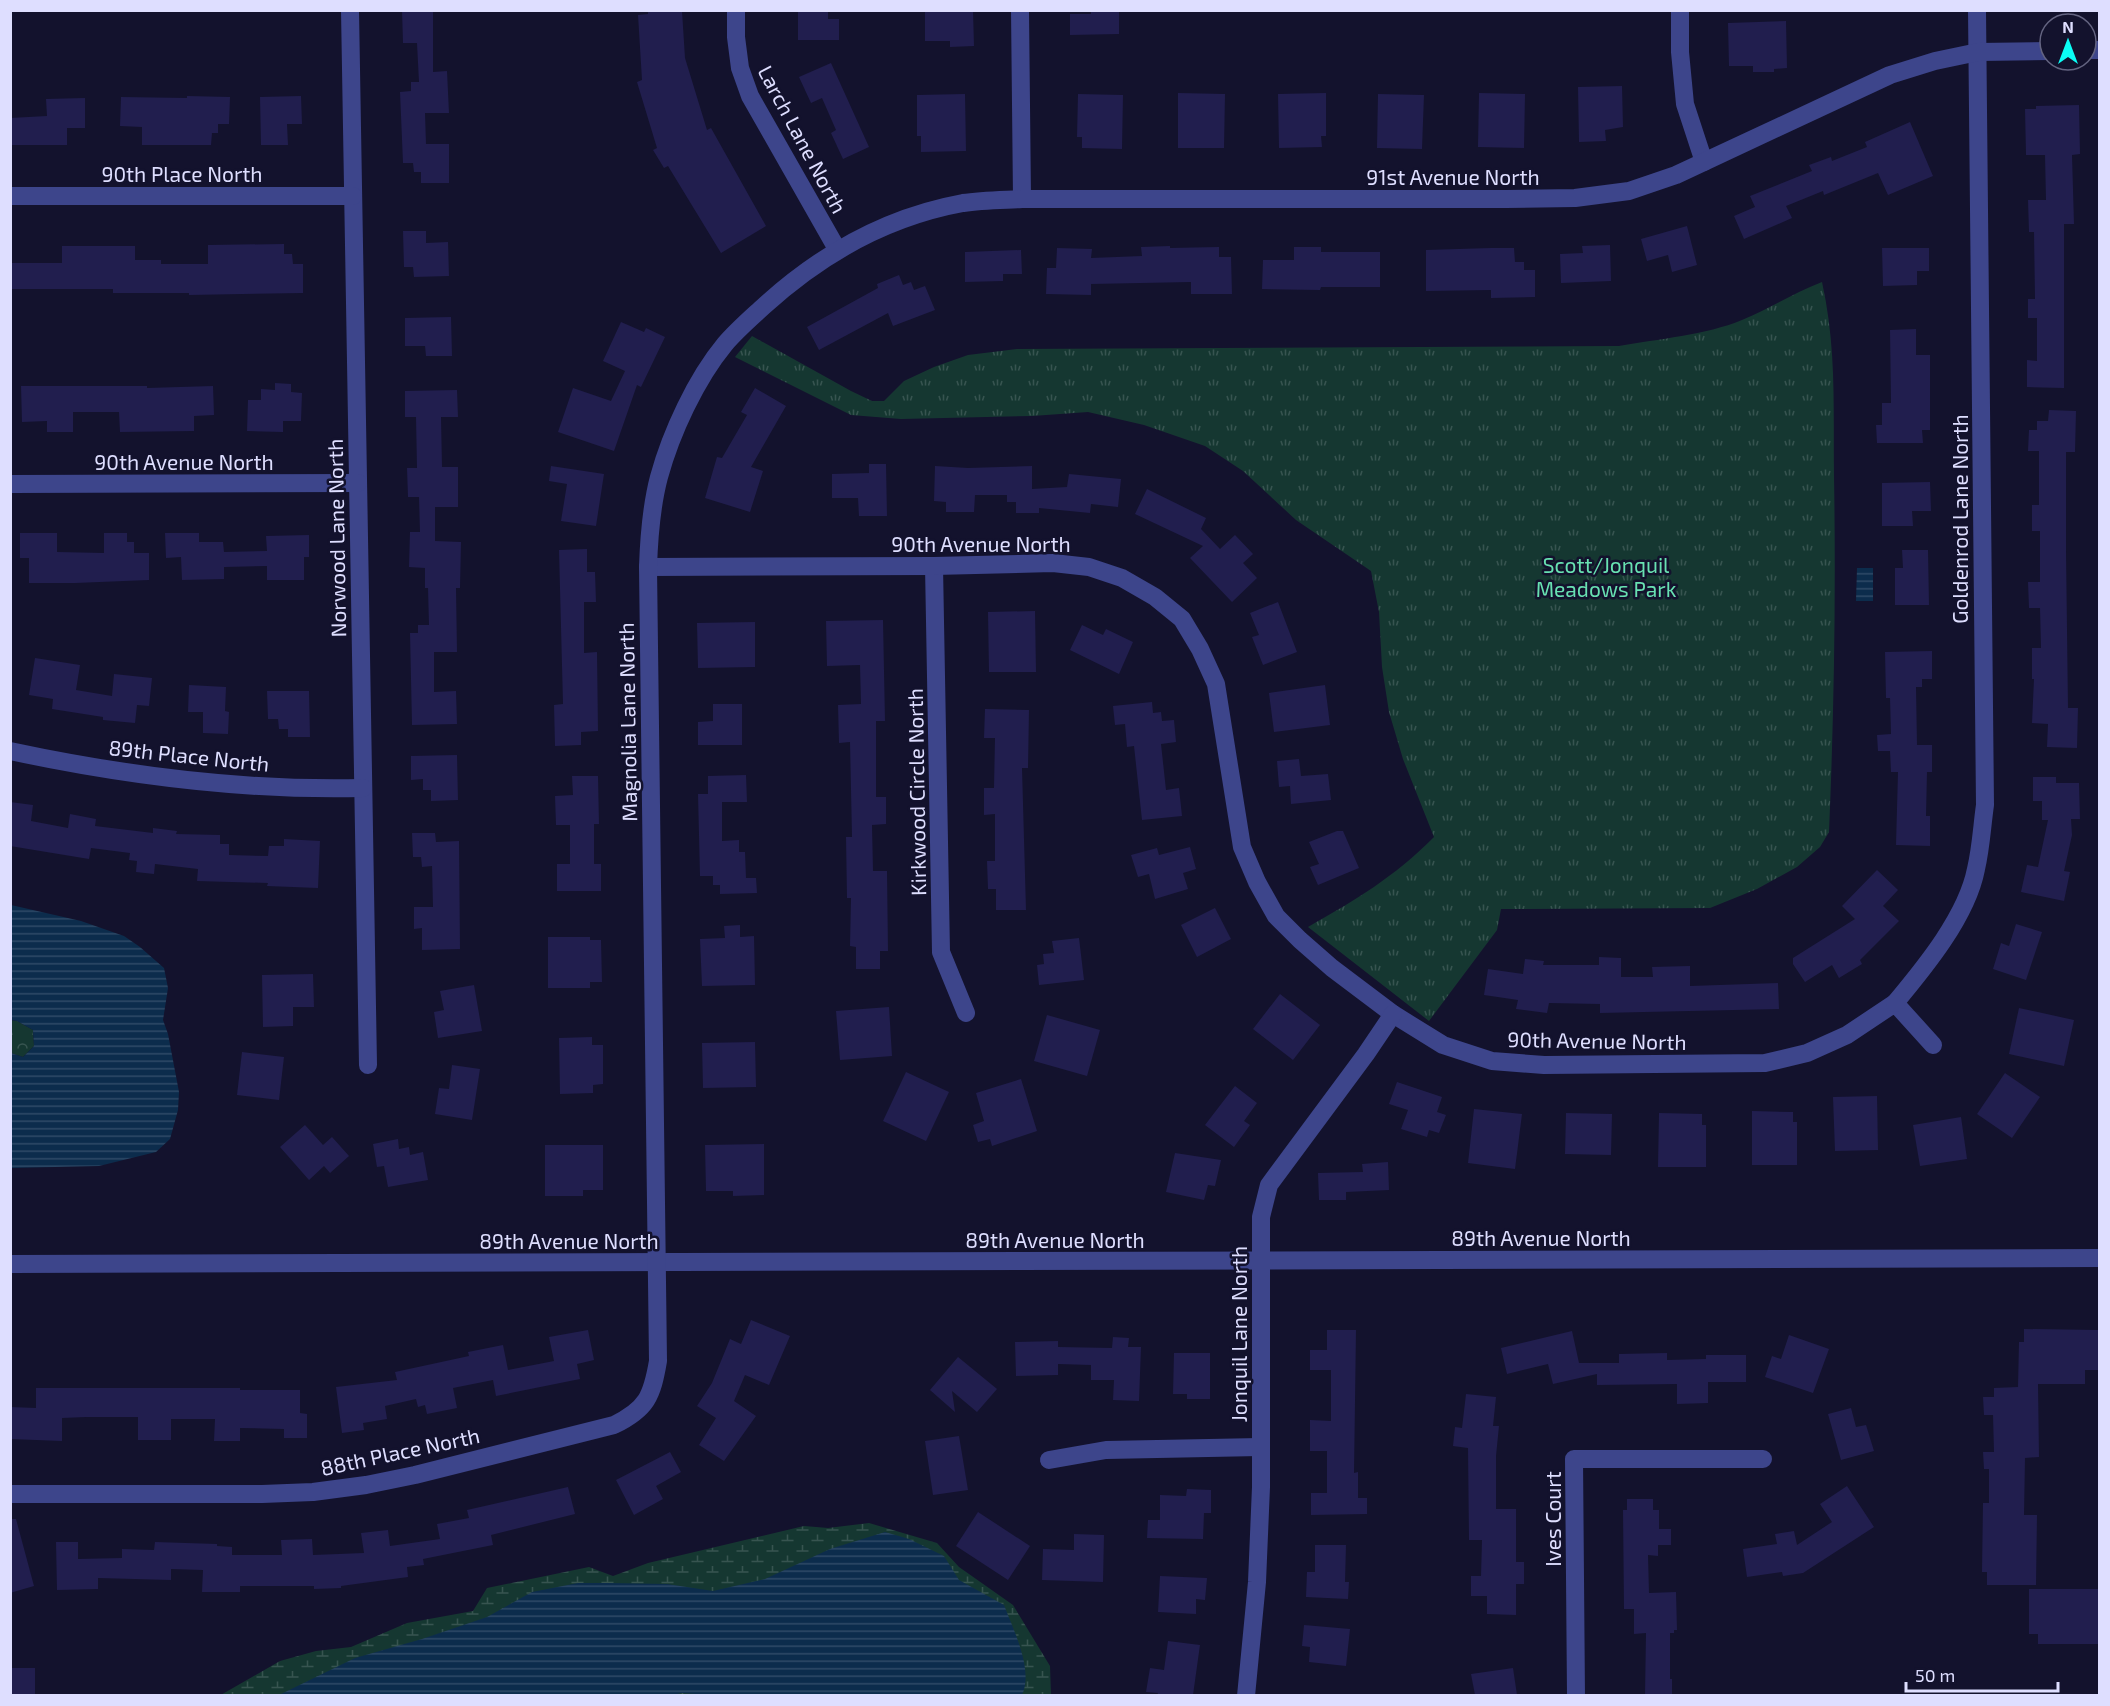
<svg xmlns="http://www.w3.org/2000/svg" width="2110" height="1706" viewBox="0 0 2110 1706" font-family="'Exo 2',sans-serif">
	<defs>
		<pattern id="forest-crowns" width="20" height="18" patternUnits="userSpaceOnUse" patternTransform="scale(1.5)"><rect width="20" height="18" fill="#153731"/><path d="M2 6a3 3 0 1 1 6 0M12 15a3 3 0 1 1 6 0" fill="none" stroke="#375450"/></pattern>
		<pattern id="wetland-marsh" width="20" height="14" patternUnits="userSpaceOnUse" patternTransform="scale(1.5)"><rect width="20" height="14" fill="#153731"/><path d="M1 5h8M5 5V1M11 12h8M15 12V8" fill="none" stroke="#375450"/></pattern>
		<pattern id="park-tufts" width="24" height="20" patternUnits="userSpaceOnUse" patternTransform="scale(1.5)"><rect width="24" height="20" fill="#153731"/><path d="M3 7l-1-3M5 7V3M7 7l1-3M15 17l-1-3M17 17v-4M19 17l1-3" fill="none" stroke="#375450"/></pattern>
		<pattern id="water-rules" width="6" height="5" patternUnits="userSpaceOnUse" patternTransform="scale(1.5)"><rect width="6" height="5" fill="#0c2c4c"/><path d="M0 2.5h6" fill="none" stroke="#2f4a67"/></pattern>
	</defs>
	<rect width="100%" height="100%" fill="#13122d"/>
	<path fill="url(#forest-crowns)" d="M10,1020L17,1021L33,1030L34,1046L23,1057L11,1053Z"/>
	<path fill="url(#wetland-marsh)" d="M869,1523L937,1543L959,1567L1013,1605L1050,1666L1051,1695L219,1696L280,1661L316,1651L351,1647L407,1623L473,1611L487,1588L589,1567L613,1576L648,1563L804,1526L828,1528Z"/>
	<path fill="url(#park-tufts)" d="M1822,282C1837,350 1833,409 1834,477C1836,596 1834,714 1829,832L1820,847L1797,867L1757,889L1710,908L1501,909L1497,930L1429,1021L1308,927C1357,899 1393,878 1434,837L1403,759L1389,712L1382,667L1379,612L1371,571L1296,520L1243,471L1205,446L1144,425L1088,412L1032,416L901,419L851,415L735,357L752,336L851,391L872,401H884L904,381L934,367L968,355L1017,349L1619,346C1658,339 1706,335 1742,320C1770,308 1794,293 1822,282Z"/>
	<g fill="url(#water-rules)">
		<path d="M1857,568H1873V601H1856Z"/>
		<path d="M11,905L81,921L124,936L140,947L164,968L168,988L163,1020L168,1034L179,1092L178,1110L170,1139L156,1152L99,1166L11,1168V1053L23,1057L34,1046L33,1030L17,1021L11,1020Z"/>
		<path d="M885,1532L909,1539L944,1556L959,1580L1004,1605C1013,1629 1034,1670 1022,1695L726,1696L681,1693L671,1696L279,1695L355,1658L422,1639L487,1617L532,1592L578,1583H607L667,1584L713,1591L765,1579L830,1549Z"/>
	</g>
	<g fill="#211e4e">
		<path d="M402,10H433V72L447,71L449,113H425L426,144H449V183H421V172H414L413,163H403L400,92L411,91V82H419L417,43H403Z"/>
		<path d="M798,10H828V19H839V40H798Z"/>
		<path d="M925,10H973L974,46L950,47V41H925Z"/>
		<path d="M1091,10H1119V34L1070,35V14H1091Z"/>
		<path d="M648,11H682L685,58L707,130L711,128L766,226L721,253L668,166L664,168L653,150L657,148L637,82L642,80L638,15L648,14Z"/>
		<path d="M1786,21L1787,68L1774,69V72H1753V66H1729L1728,23Z"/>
		<path d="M831,63L869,147L843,159L831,133L836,130L822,98L811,103L799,77Z"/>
		<path d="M1622,86L1623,127L1605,130L1606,141L1579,142L1578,87Z"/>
		<path d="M1178,93L1225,94L1224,148H1178Z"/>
		<path d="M1326,93V136H1321L1322,147L1279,148L1278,94Z"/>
		<path d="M1479,93L1525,94L1524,148L1478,147Z"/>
		<path d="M965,94L966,151L921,152V136H917V95Z"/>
		<path d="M1078,94L1123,95L1122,149L1082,148V137H1077Z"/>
		<path d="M1378,94L1424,95L1422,149L1377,148Z"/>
		<path d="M187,96L230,97L229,124H218V133H212L211,145H142V127L120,126L121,97L187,98Z"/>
		<path d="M301,96L302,124H287L288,145H261L260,97Z"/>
		<path d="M85,98V128H67V145H10V118L47,116L46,99Z"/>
		<path d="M2079,105L2080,154L2072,155L2074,224H2064V388L2027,387V360L2037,361V318H2028V299H2035L2034,232H2029L2028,200H2046L2045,155H2026L2025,109H2036V106Z"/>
		<path d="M1910,122L1933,176L1888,195L1878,173L1824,195L1823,191L1786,206L1792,218L1744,239L1734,216L1755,207L1750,196L1812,171L1809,165L1831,157L1832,161L1867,147L1865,142Z"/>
		<path d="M1687,226L1697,265L1672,272L1668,255L1647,261L1641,239Z"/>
		<path d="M403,231H426V243L448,242L449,276L414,277L413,267H404Z"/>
		<path d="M284,244V254H292L293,264H303V293L189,295V293H113V289H10V263H62V246H135V260H161V264H208V245Z"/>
		<path d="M1610,245L1611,281L1561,283L1560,254L1583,253L1582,246Z"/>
		<path d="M1170,246V248L1219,247V257H1231L1232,294H1191V282L1091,284V295L1046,294L1047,268H1056L1057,248L1092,249L1091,258L1142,256L1141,247Z"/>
		<path d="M1294,247H1321V252H1380V287H1321L1320,290L1262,289L1263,260H1294Z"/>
		<path d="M1491,248H1514L1515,262H1524V270H1535V297L1491,298V290L1426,291V250Z"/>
		<path d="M1882,248H1929V271H1917V285L1883,286Z"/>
		<path d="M1021,250L1022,274H1003V281L965,282V252Z"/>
		<path d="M899,275L903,285L911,282L914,290L925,286L935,310L893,326L888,313L819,350L807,327L878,288L877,284Z"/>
		<path d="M451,317L452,356H426L425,346H405V318Z"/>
		<path d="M621,322L644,332L646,328L665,337L641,387L637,385L614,451L558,432L573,388L611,401L625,371L603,361Z"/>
		<path d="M1916,329V355H1930V430H1922L1923,443H1877L1876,425H1882V403H1891L1890,330Z"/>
		<path d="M275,383L291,384V392L302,393L301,421H283V432L247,431L248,400H261V389L275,390Z"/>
		<path d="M21,386H147V388L213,386L214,415L194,416V431L120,432L119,412H73V432H47V421L22,422Z"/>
		<path d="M755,388L786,406L751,467L763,471L750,512L705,498L717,457L722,458L747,415L741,412Z"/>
		<path d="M457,390L458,417H441L442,467H458V507H435V541L461,542L460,588H456L457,652H434V692L456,691L457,724L412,725L410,633H418V625H429L428,588H425V568L409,567L410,532H420L419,497H408L407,468H417L416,417H405V391Z"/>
		<path d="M2049,410L2076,411L2075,452H2066V551L2068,708H2078L2077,748L2047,747L2048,724L2032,723L2034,679H2032V648H2041L2040,608H2029L2028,582H2040V531H2032V505H2039V451H2028L2029,430H2037V421H2048Z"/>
		<path d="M869,464H886L887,516H859L858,498H832V474L869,473Z"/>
		<path d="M551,466L604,474L596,526L561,521L567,484L549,481Z"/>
		<path d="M935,466L968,468L1032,466V489L1067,487L1069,474L1121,479L1118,507L1091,504L1090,513L1039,508V513H1016V502H1007V495H975L974,512H946V502L934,501Z"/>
		<path d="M1930,482L1931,511H1912L1913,526H1882V483Z"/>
		<path d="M1147,489L1206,518L1201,529L1220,549L1235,535L1253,554L1243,563L1257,578L1232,602L1190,558L1203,546L1135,514Z"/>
		<path d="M20,533H57V552L104,553V533H127V542H134V553H149V580L75,583H29V558H20Z"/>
		<path d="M165,533H199V542H223L224,552L267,551L266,536L309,535V557H304V580H267V566L224,567V579L182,580L181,557L166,558Z"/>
		<path d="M587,549V572H595L596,602H584V653L597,652L598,731L581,732V745L555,746L554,705L563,704L559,550Z"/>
		<path d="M1902,550H1928L1929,605H1895V568H1903Z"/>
		<path d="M1278,602L1297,652L1263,665L1252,637L1259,635L1250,613Z"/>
		<path d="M1035,611L1036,672H989L988,612Z"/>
		<path d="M883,620L885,721H876V797H886V824L872,825L873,871H887L888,951H880V969H856V947L850,946L851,898H847L846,837H852L850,742L839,743L838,705L861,704L860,665L827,666L826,621Z"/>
		<path d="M755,622V667L698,668L697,623Z"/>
		<path d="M1082,625L1103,635L1106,629L1133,642L1119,674L1070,650Z"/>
		<path d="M1932,651V679H1922V687H1916L1917,745H1932V772H1927L1926,816H1930V846L1896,845L1898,772H1891L1890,751H1878L1877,735L1891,734L1890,698H1886L1885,652Z"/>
		<path d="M35,658L80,665L76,690L112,696L114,674L152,678L149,706L137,705L135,723L103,720V717L52,709L53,699L29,695Z"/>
		<path d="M189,685L226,687L225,711L229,712L228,734L203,733V712H188Z"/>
		<path d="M1325,685L1330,725L1274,732L1269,693Z"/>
		<path d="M267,691H309L310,737H288V729H279L278,719H268Z"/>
		<path d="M1152,702L1153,713L1161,712L1162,721L1174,720L1176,742L1161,744L1166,790L1179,788L1182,816L1142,820L1134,746L1127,747L1125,724L1115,725L1113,706Z"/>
		<path d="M713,704H742V745H698V722L713,721Z"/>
		<path d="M985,709L1029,710L1028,768H1022L1026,910H996V889H988L987,861H995V814L984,815V788H994L995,738H984Z"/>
		<path d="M457,755L458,800L431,801V790H423V779L411,780V756Z"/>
		<path d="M1299,759L1301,776L1328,774L1331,800L1291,804L1290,786L1279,787L1277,761Z"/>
		<path d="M746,775L747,802H722V841L739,840V852H745L746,878H756L757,893L720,894V885H713V876H700L698,794H708V776Z"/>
		<path d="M572,776H598L599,824H594V864H601V891H557V864H570V825H556L555,796L573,795Z"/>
		<path d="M2033,777H2056V783H2079L2080,819H2071L2072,835L2064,871L2070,872L2064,901L2021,892L2027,865L2038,867L2048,820H2042V801H2033Z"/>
		<path d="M10,802L33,805L31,821L68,828L70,814L96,819L95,826L153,833V828L177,831L176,834L220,835V844H229V855L268,856L269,846H284V839L320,841L318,888L267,886L268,883L197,881L198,869L155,864L154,874L136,872L137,861L129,860L130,853L91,848L89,859L10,846Z"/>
		<path d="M1337,831H1343L1359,868L1318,885L1310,867L1319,864L1309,842Z"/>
		<path d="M412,833H435L436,842L459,841L460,949L422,950V928L414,929V907H433L432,866L422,867L421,857H413Z"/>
		<path d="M1190,847L1196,869L1183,873L1188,889L1155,899L1149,874L1138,877L1131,855L1157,848L1159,855Z"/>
		<path d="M1877,870L1898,890L1883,906L1899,921L1860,960L1862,964L1839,978L1832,965L1805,982L1793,964V958L1855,919L1842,906Z"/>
		<path d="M1215,908L1231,939L1197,957L1181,925Z"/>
		<path d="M2016,924L2042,932L2026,980L1993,969L2001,943L2009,946Z"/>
		<path d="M740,925V937L754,936L755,985L702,986L700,939L725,938L724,926Z"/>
		<path d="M548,937H590V940H601L602,982H590V988H548Z"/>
		<path d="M1079,938L1084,980L1039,985L1037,965L1044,964L1043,954L1054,953L1052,941Z"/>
		<path d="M1599,957L1621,958V977H1653L1652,967L1690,966V986L1778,983L1779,1009L1600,1013V1004L1549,1003L1547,1013L1516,1009L1518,1000L1484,995L1488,969L1523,974L1525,959L1544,961L1543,965H1599Z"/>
		<path d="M313,974L314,1007H293V1026L263,1027L262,975Z"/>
		<path d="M474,985L482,1031L438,1038L434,1012L444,1010L440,991Z"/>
		<path d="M1280,994L1320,1025L1293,1060L1253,1029Z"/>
		<path d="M889,1007L892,1056L840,1060L836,1011Z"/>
		<path d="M2019,1008L2074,1020L2064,1066L2009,1054Z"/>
		<path d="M1047,1015L1100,1030L1087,1076L1034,1061Z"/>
		<path d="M592,1037V1045H603V1084L593,1085V1093L560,1094L559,1038Z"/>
		<path d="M755,1042L756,1087L703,1088L702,1043Z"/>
		<path d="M242,1052L284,1057L279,1100L237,1095Z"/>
		<path d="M452,1065L480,1069L472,1120L435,1114L439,1088L449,1089Z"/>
		<path d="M906,1072L949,1092L926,1141L883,1121Z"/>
		<path d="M2005,1073L2040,1097L2012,1138L1977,1114Z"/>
		<path d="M1021,1079L1037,1131L992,1146L990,1139L978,1142L973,1125L984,1121L976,1093Z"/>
		<path d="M1397,1082L1442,1097L1437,1112L1446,1115L1439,1133L1429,1130L1427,1137L1401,1129L1408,1110L1389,1104Z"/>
		<path d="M1235,1086L1257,1103L1244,1121L1250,1125L1234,1147L1205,1125Z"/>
		<path d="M1877,1096L1878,1150L1835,1151L1833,1097Z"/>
		<path d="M1474,1109L1522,1114L1515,1169L1468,1163Z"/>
		<path d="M1752,1111L1793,1112V1122H1797V1165H1752Z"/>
		<path d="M1566,1113L1612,1114L1611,1155L1565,1154Z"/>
		<path d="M1659,1113L1702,1114V1125H1706V1167H1658Z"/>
		<path d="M1961,1117L1967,1159L1920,1166L1913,1125Z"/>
		<path d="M305,1125L323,1145L332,1137L349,1156L330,1173L324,1166L309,1180L280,1147Z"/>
		<path d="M398,1139L399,1149L409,1147L410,1155L423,1152L428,1180L388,1187L384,1166L377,1167L373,1144Z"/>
		<path d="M764,1144V1195L733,1196V1191H706L705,1145Z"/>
		<path d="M545,1145H603V1190H583V1196H545Z"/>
		<path d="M1175,1153L1221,1160L1215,1186L1208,1185L1204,1200L1166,1192Z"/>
		<path d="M1388,1162L1389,1190L1346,1192V1200H1319L1318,1173L1363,1172L1362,1164Z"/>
		<path d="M751,1320L790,1336L769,1385L745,1375L734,1401L756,1416L724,1461L699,1445L716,1418L697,1406L712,1383L730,1339L741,1344Z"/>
		<path d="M2024,1329L2098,1330L2100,1370H2085V1384H2038L2039,1457L2025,1458L2024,1515H2037L2036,1585H1987V1572H1982L1983,1503H1989V1469H1984L1983,1452H1994L1993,1415H1984L1983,1397H1994V1388L2018,1387L2019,1342H2024Z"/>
		<path d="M588,1330L594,1360L577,1364L580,1379L496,1396L493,1380L453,1388L457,1408L427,1414L425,1405L418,1407L416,1399L385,1406L387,1419L363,1423L364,1430L342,1433L336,1387L397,1380L395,1372L469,1356L468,1352L503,1345L508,1370L554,1361L549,1337Z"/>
		<path d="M1327,1330H1356L1354,1473L1358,1472V1498H1367V1514L1311,1515V1493H1327V1451H1310V1420L1331,1421V1370H1310V1350H1327Z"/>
		<path d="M1572,1331L1579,1363H1619V1354L1667,1353V1360L1706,1359V1355H1746V1382H1708V1403L1677,1404V1384L1597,1385V1374L1553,1384L1548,1364L1507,1374L1501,1348Z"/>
		<path d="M1789,1335L1829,1349L1813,1393L1765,1377L1772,1356L1781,1359Z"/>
		<path d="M1113,1337L1129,1338L1128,1347H1141L1139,1401L1113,1400L1114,1380H1091V1365L1058,1364V1375L1016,1376L1015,1342L1058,1341V1347L1112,1348Z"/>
		<path d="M1174,1353H1210V1399H1187V1394H1173Z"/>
		<path d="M958,1357L997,1389L977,1412L952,1391L955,1412L930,1390Z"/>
		<path d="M36,1388H240V1390H300V1413L307,1414V1438H284V1429L240,1428V1441H214L215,1419H171V1440H138V1417H86L62,1418V1441L10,1439V1407L36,1408Z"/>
		<path d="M1466,1394L1496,1397L1493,1426H1499L1496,1456V1509H1516V1562H1524V1584H1516V1615L1487,1614V1596H1471V1576H1481L1482,1540H1469L1468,1448L1453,1446L1455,1427L1462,1428Z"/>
		<path d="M1851,1408L1856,1427L1866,1425L1874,1451L1841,1460L1828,1414Z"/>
		<path d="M959,1436L968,1490L933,1495L925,1441Z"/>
		<path d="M670,1452L681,1472L656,1486L663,1499L634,1515L616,1480Z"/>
		<path d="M1847,1486L1874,1527L1803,1573L1783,1576L1782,1572L1747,1577L1743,1549L1777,1544L1775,1534L1794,1531L1797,1545L1832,1522L1820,1504Z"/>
		<path d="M568,1487L575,1514L491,1535L493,1545L423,1559L424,1565L407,1567L408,1577L341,1586V1588L314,1589V1586H240V1592H202L203,1570L171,1569V1580L98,1578V1589L57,1590L56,1542H78V1559L122,1558V1549L154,1550L155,1542L217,1544V1546L232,1547V1555H282L281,1540L312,1539L313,1555L364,1553L361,1533L388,1530L390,1546L440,1539L437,1524L469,1518L467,1510Z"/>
		<path d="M1187,1489L1211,1490V1513H1204L1203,1539L1147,1538L1148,1520H1160V1495L1186,1496Z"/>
		<path d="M1627,1499H1653V1510H1659V1529H1671V1545H1658V1556L1648,1555L1649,1593L1676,1592L1677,1630H1674V1633H1670V1679H1672V1695H1645L1646,1633L1634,1634V1609H1624L1623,1510H1627Z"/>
		<path d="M978,1512L1030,1546L1008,1580L956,1546Z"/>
		<path d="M10,1519H16L34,1586L10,1593Z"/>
		<path d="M1074,1534L1104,1535L1103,1582L1042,1580L1043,1549L1074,1550Z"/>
		<path d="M1315,1545H1346L1345,1582H1349L1348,1599L1306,1597L1307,1572H1315Z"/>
		<path d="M1160,1576L1207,1578L1205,1600L1196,1599V1614L1158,1612Z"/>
		<path d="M2029,1589H2100V1644H2038V1634H2029Z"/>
		<path d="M1304,1625L1350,1629L1346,1666L1309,1662L1310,1647L1302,1646Z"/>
		<path d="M1168,1641L1200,1645L1193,1695H1157L1158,1693L1146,1692L1150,1668L1164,1670Z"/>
		<rect x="10" y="1668" width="25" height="27"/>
		<path d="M1513,1668L1517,1695H1475L1471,1674Z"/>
	</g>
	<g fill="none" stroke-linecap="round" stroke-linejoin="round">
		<g stroke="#3d458b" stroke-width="18">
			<path d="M350,10L368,1065"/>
			<path d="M736,10V37L740,68L750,96L837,249"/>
			<path d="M1020,10L1022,199"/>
			<path d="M1680,10V52L1685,104L1704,162"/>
			<path d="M2086,50H2100"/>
			<path d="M10,196H353"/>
			<path d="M10,484L358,483"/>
			<path d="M934,566L941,952L966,1013"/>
			<path d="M648,567L934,566L1053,563L1089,567L1122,578L1155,597L1182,619L1200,649L1216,684L1242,847L1257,882L1276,916L1300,940L1332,968L1393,1014L1443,1045L1492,1061L1544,1065L1765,1063L1807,1053L1847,1035L1895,1003L1933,1045"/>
			<path d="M10,751C127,776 244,791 363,788"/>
			<path d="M1895,1003C1925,967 1967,916 1976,869C1981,848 1982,826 1985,805L1977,10"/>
			<path d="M10,1264L2100,1258"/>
			<path d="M1049,1460L1106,1450L1260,1447"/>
			<path d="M10,1494H262L313,1492L366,1485L415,1475L614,1425C647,1409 652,1396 658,1361L648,567C649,537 651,507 659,477C671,433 696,379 725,344C737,330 751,318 764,306C821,254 886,217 963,203C982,200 1003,200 1022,199H1506L1575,198L1629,191L1676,175L1890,75L1935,61L1978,52L2050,51"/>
			<path d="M1246,1696L1257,1582L1261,1487V1217L1269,1185L1366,1054L1393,1014"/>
			<path d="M1576,1696L1574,1459H1763"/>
		</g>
	</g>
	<g text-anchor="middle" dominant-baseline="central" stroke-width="5" stroke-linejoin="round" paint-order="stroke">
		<g font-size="21" fill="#dedeff" stroke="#13122d">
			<text transform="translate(803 139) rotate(62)">Larch Lane North</text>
			<text x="182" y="173">90th Place North</text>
			<text x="1453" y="176">91st Avenue North</text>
			<text x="184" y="461">90th Avenue North</text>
			<text transform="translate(1959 519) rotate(-90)">Goldenrod Lane North</text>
			<text transform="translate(336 538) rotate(-91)">Norwood Lane North</text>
			<text x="981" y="543">90th Avenue North</text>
			<text transform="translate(627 722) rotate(-91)">Magnolia Lane North</text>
			<text transform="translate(189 755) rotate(6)">89th Place North</text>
			<text transform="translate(916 792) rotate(-91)">Kirkwood Circle North</text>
			<text transform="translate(1597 1040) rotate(1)">90th Avenue North</text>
			<text x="1541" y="1237">89th Avenue North</text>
			<text x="1055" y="1239">89th Avenue North</text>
			<text x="569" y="1240">89th Avenue North</text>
			<text transform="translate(1238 1334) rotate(-90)">Jonquil Lane North</text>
			<text transform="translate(400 1451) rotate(-12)">88th Place North</text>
			<text transform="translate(1552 1519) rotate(-90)">Ives Court</text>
		</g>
		<g font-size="21" fill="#68e1b2" stroke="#13122d">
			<text x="1606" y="564">Scott/Jonquil<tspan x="1606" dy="24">Meadows Park</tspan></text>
		</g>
	</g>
	<rect width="2110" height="1706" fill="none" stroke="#dedeff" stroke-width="24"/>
	<g transform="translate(2068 42)"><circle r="28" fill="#13122d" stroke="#646481" stroke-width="1.5"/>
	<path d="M0-4.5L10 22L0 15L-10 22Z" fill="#0bfdf5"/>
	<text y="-9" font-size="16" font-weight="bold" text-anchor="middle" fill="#dedeff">N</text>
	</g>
	<path d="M1906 1682v9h152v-9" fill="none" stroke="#dedeff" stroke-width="3"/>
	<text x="1915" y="1682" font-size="18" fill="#dedeff" stroke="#13122d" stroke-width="4.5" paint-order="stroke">50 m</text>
</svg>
